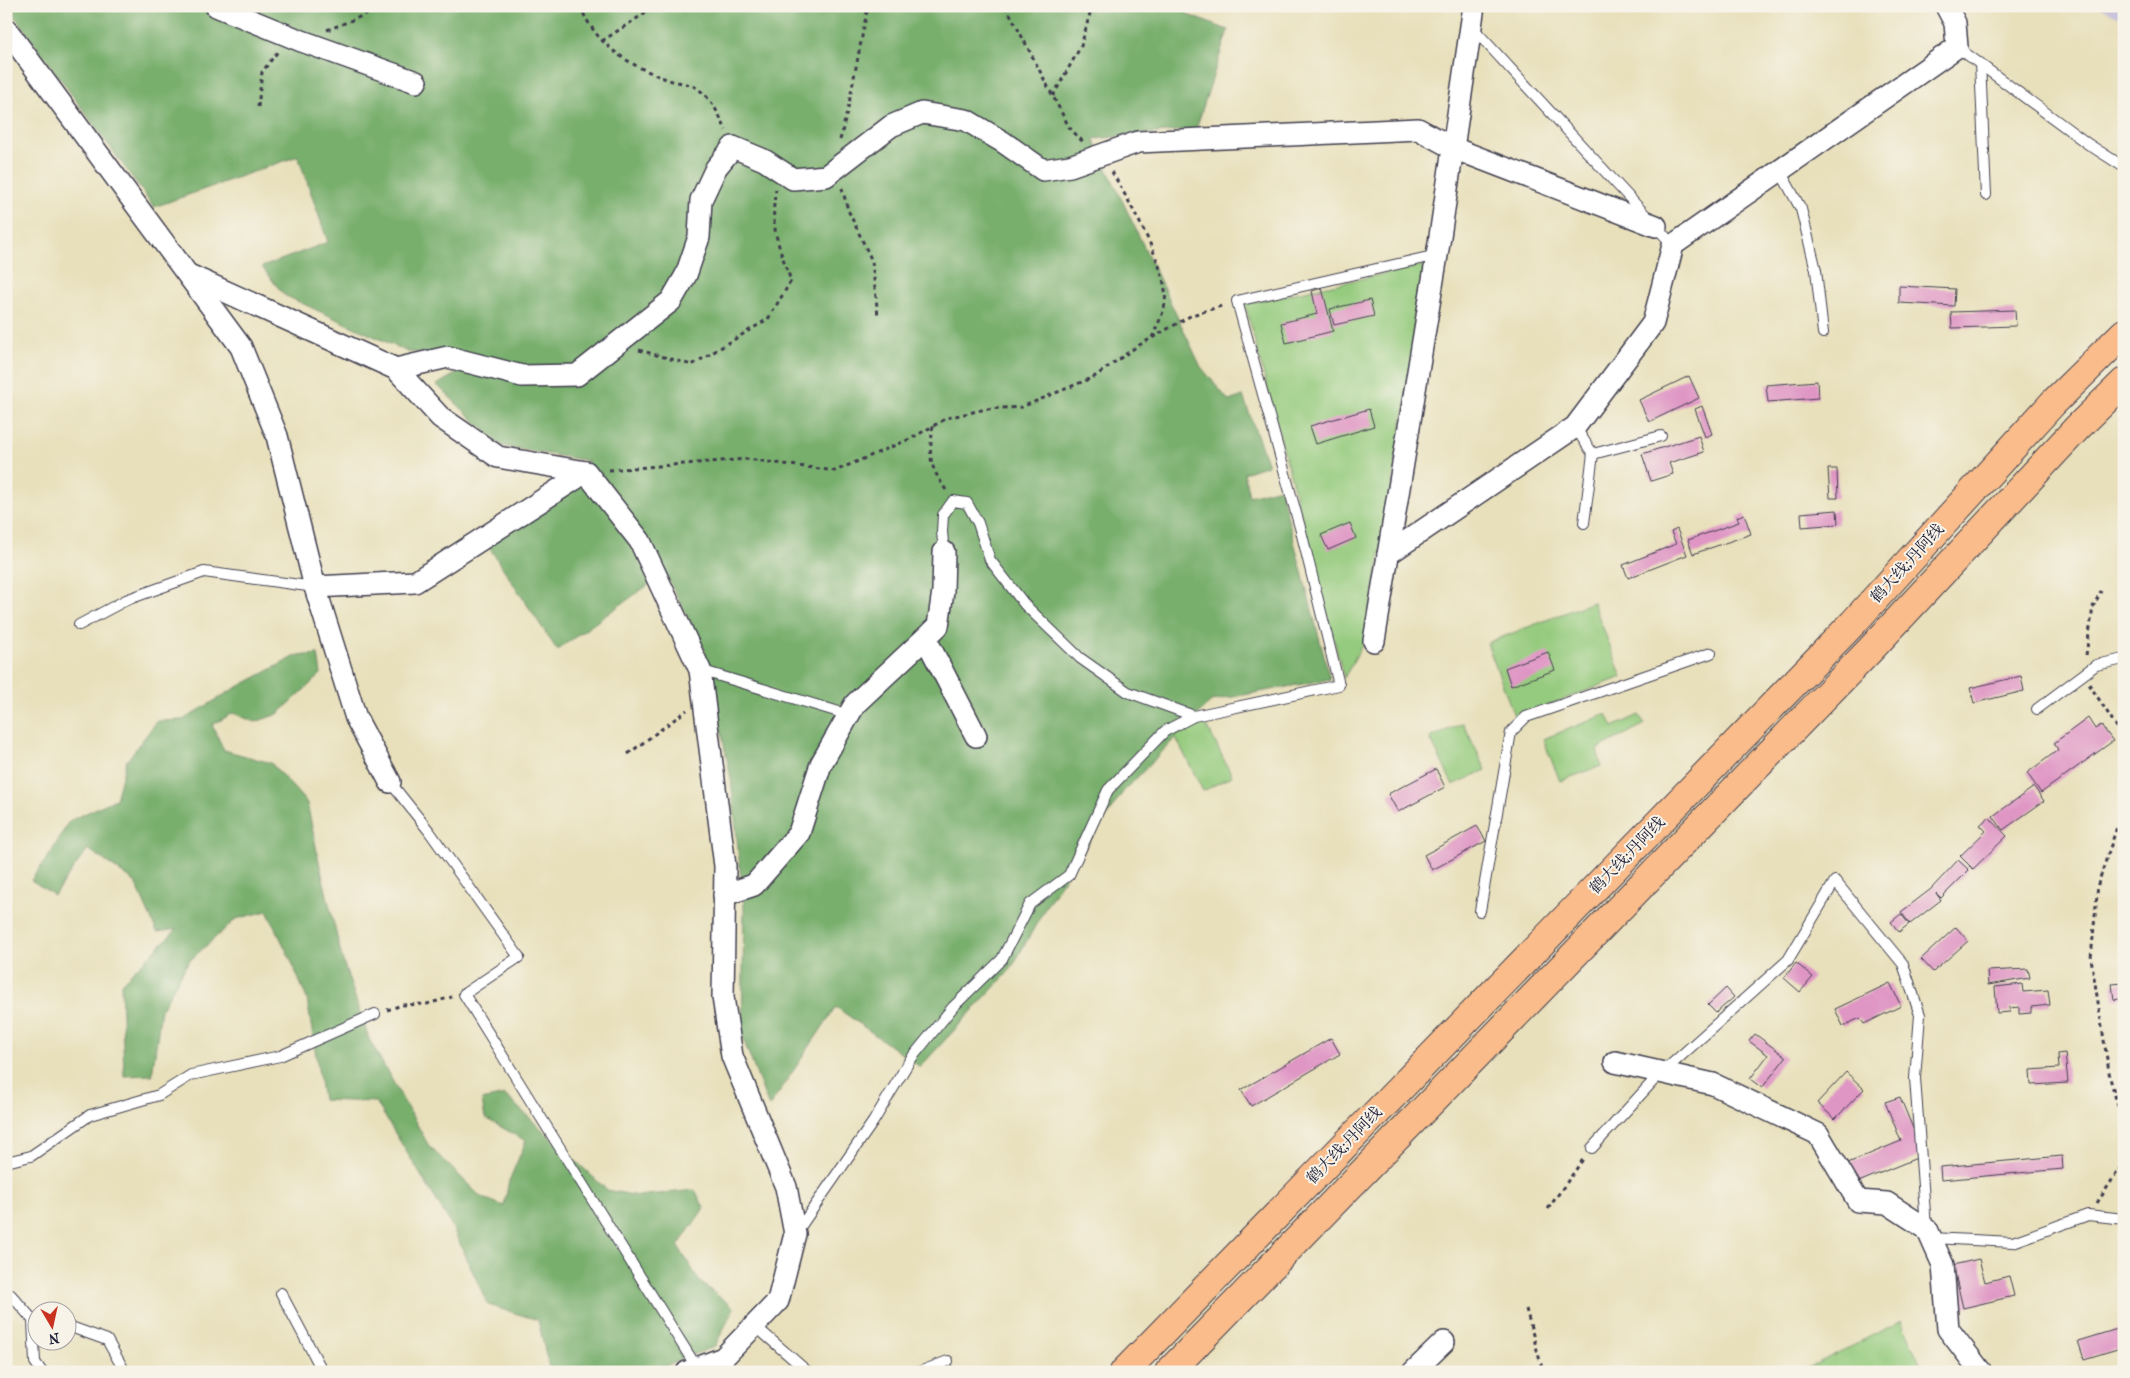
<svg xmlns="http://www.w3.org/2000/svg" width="2130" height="1378" viewBox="0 0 2130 1378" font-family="'IM FELL French Canon','Noto Serif SC',serif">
	<rect width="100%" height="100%" fill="#f7f3e8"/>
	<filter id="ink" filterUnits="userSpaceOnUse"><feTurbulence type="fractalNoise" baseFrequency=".02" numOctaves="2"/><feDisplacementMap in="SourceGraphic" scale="10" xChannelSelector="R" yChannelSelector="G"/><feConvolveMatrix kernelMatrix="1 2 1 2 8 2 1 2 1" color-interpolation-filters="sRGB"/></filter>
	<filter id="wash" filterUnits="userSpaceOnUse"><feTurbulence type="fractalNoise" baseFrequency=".0096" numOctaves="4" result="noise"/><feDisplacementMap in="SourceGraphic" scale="20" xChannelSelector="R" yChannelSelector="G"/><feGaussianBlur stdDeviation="1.12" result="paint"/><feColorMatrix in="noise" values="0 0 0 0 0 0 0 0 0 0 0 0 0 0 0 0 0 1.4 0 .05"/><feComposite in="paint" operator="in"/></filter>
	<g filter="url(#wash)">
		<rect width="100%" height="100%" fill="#e8e0bb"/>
		<path fill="#c6c0d9" d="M2096,6H2124V19Z"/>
		<g fill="#95cb7e" stroke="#5c765c">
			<path d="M1429,264L1366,638L1344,678L1245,304Z"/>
			<path d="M1593,602L1622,677L1515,718L1487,643Z"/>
			<path d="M1607,714L1613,727L1639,715L1645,724L1597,749L1601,766L1560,781L1543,739Z"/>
			<path d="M1205,722L1232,776L1203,791L1175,736Z"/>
			<path d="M1463,723L1486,770L1453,785L1430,738Z"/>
			<path d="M1901,1321L1924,1372H1800Z"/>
		</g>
		<g fill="#78af6d" stroke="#4d6854">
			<path d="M7,6H1184L1188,15L1228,30L1196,129L1093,139L1201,367L1229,401L1243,396L1268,465L1244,473L1249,496L1280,488L1330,679L1211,701L1123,792L1048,903L1011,969L920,1067L836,1007L769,1107L742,1036L744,908L731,779L705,651L665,573L557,650L489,547L589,461L501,446L437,385L483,357L408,352L284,295L262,267L328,242L298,156L154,207Z"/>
			<path d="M318,654L321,674L278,714L255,722L233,713L212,725L224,750L271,763L307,803L320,866L342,958L369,1039L429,1146L481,1197L504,1206L509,1181L526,1141L485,1118L482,1100L505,1095L607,1190L638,1196L695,1190L704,1208L678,1246L700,1282L734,1308L715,1346L651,1372H550L538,1320L488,1305L452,1226L376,1102L323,1100L307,999L290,958L267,911L236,919L188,962L161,1010L152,1075L124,1076L121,983L177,929L157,932L135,882L88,849L54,895L31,880L51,853L69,821L116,799L126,762L157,721L183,720L232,690L296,656Z"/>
		</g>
		<g id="blocks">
			<g fill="#df96c4">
				<path d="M1899,286L1955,289L1954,306L1899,303Z"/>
				<path d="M1322,288L1333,331L1286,343L1281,323L1317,314L1312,291Z"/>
				<path d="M1370,300L1374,316L1334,325L1330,309Z"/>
				<path d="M2015,310L2016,326L1952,328L1951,312Z"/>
				<path d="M1689,376L1699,398L1649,422L1639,400Z"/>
				<path d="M1817,381L1818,398L1768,402L1766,385Z"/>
				<path d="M1702,406L1712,434L1705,437L1695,409Z"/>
				<path d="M1369,409L1374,426L1316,444L1310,426Z"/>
				<path d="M1699,436L1704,452L1669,463L1673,474L1651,481L1642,454Z"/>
				<path d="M1828,469H1837L1838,498H1830Z"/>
				<path d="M1837,510L1838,524L1802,527L1801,513Z"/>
				<path d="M1744,514L1751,534L1693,554L1688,540L1739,522L1737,517Z"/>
				<path d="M1350,523L1356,538L1328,550L1321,535Z"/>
				<path d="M1677,529L1687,555L1628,578L1623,565L1676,544L1671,532Z"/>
				<path d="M1548,652L1555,670L1511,686L1505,668Z"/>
				<path d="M2021,676L2024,691L1974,703L1970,688Z"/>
				<path d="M2088,718L2095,729L2101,725L2113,741L2041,793L2027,773L2058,750L2054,743Z"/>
				<path d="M1436,769L1445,787L1398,812L1388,794Z"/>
				<path d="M2034,787L2044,801L2003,830L1993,816Z"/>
				<path d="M1989,817L2007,836L1973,869L1960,856L1986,831L1980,825Z"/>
				<path d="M1477,826L1486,841L1432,870L1424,855Z"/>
				<path d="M1958,860L1969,870L1941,898L1936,893L1941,900L1910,924L1901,912L1931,889Z"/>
				<path d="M1901,914L1909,924L1899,932L1891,922Z"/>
				<path d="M1956,927L1968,941L1933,972L1921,959Z"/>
				<path d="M1796,963L1813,977L1800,992L1784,978Z"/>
				<path d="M2028,969L2030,978L1988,985L1987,971Z"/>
				<path d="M1890,983L1901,1006L1864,1024L1860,1018L1843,1026L1835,1009Z"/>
				<path d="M2124,983V998L2114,1000L2112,984Z"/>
				<path d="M2022,984L2023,992L2048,990L2050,1005L2031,1007V1013L2019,1014V1007L2009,1008L2010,1012L1997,1013L1995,987Z"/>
				<path d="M1726,988L1734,997L1716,1013L1708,1005Z"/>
				<path d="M1755,1034L1786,1057L1762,1088L1750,1079L1768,1055L1749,1041Z"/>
				<path d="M1331,1038L1340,1054L1251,1106L1241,1090Z"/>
				<path d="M2065,1053L2068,1083L2031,1085L2030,1070L2059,1068L2058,1054Z"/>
				<path d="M1846,1072L1864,1089L1835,1119L1817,1103Z"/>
				<path d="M1900,1097L1924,1155L1856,1183L1848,1163L1901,1141L1885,1102Z"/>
				<path d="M2062,1156L2063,1169L1941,1180L1940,1167Z"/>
				<path d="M1979,1259L1985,1282L2009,1276L2014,1296L1963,1308L1953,1265Z"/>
				<path d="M2124,1327V1347L2084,1359L2078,1341Z"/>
			</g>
		</g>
	</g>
	<g filter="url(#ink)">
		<use href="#blocks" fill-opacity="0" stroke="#403e4e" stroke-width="1"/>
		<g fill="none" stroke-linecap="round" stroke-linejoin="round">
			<defs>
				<g id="service">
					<path d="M1472,27L1673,245"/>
					<path d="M1957,47L2088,144L2124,167"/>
					<path d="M1980,63L1986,195"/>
					<path d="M1780,171L1801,209L1816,270L1823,333"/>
					<path d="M1575,427L1593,454L1584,523"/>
					<path d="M1593,454L1661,436"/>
					<path d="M944,552L942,532L943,515L953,501L967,503L978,523L990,560L1025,605L1080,658L1128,692L1194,716"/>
					<path d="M79,625L126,600L204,572L315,587"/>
					<path d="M700,670L849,715"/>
					<path d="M2037,709L2096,665L2124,659"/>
					<path d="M390,782L429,831L519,957L464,994L697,1368"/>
					<path d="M1480,911L1511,732L1526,717L1711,653"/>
					<path d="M1592,1148L1655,1079L1788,960L1835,881L1903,964L1920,1015L1915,1078L1926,1227"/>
					<path d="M6,1162L31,1156L90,1115L159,1095L191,1075L280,1056L375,1014"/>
					<path d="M796,1233L873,1122L910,1060L953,1007L1002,959L1030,904L1069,875L1108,790L1165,731L1194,716L1339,685L1301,531L1237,301L1437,255"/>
					<path d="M1931,1238L2013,1242L2088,1215L2124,1219"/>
					<path d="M281,1293L323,1372"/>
					<path d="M6,1294L11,1295L33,1320L38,1321"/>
					<path d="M33,1320L35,1362L42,1372"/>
					<path d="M754,1325L808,1372"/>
					<path d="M68,1326L107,1340L125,1372"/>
					<path d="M919,1372L948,1361"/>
				</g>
				<g id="minor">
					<path d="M216,6L299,40L416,82"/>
					<path d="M6,29L241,347L277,436L315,587L356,718L390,782"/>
					<path d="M189,275L396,369"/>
					<path d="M586,472L640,541L700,670L725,866L723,997L732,1056L786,1187L795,1234L778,1301L723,1358L687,1372"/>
					<path d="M1388,554L1575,427L1653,323L1673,245L1957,47L1955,23L1946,6"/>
					<path d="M315,587L415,582L586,472L498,457L440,417L396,369L448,357L522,376L577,375L671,301L686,275L699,237L701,200L716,168L733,147L764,160L793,179L826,176L891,126L922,113L966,120L1003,142L1043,170L1070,166L1138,142L1418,129L1453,148L1656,226"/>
					<path d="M926,639L976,736"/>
					<path d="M1374,641L1439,243L1474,6"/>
					<path d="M724,895L754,885L799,833L821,764L855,704L938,626L943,591L944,552"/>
					<path d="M1615,1062L1713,1084L1818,1134L1858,1201L1887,1203L1927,1229L1943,1265L1948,1329L1981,1372"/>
					<path d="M1413,1372L1444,1342"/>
				</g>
				<g id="trunk">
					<path d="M1124,1372L1853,623L2053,403L2124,333"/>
					<path d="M1169,1372L1870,650L2078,427L2124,382"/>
				</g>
			</defs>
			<use href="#service" stroke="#403e4e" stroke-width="12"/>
			<use href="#minor" stroke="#403e4e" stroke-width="24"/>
			<use href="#trunk" stroke="#403e4e" stroke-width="30"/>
			<g stroke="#403e4e" stroke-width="3" stroke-dasharray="4 4" stroke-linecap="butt">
				<path d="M580,6C597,47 629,65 669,80C677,83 691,83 698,89C712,99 719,115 726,130"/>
				<path d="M1006,6L1069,127L1083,142"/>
				<path d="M327,30L387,6"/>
				<path d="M602,41L656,6"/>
				<path d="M1053,96L1081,46L1092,6"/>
				<path d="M258,107L262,72L279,50"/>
				<path d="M840,140L848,108L868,6"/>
				<path d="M1112,172C1128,200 1170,271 1165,302C1164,314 1156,327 1152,338"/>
				<path d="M842,188L848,210L872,261L878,316"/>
				<path d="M639,350L692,365L768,319L791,281C779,246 769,227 776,189"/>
				<path d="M933,426C929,458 928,463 946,490"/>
				<path d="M609,470L747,459L835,471L912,438L947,418L986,409L1022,407L1094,377L1136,347L1192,315L1225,305"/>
				<path d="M2086,655L2093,607L2101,591"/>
				<path d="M2089,684L2124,738"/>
				<path d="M628,754L687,710"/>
				<path d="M387,1010L402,1005L427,1004L452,997"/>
				<path d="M2097,1203L2120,1168L2121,1117L2110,1078L2091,958L2098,884L2124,806"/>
				<path d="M1548,1209L1584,1158"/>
				<path d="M1526,1309L1543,1372"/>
			</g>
			<use href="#service" stroke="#fff" stroke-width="10"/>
			<use href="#minor" stroke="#fff" stroke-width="21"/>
			<use href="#trunk" stroke="#f9bc8a" stroke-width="28"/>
		</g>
	</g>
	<g text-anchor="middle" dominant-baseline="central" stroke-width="4" stroke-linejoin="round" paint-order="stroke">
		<g font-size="16" fill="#22223b" stroke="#f7f3e8">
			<text transform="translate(1907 563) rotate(-48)">鹤大线;丹阿线</text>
			<text transform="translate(1627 855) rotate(-46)">鹤大线;丹阿线</text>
			<text transform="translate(1344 1145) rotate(-46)">鹤大线;丹阿线</text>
		</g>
	</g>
	<rect width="2130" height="1378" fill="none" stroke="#f7f3e8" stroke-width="25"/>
	<g transform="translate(52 1326) rotate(171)"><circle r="24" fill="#f7f3e8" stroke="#a29fa3"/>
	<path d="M0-4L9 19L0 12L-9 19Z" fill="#c8321e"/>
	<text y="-8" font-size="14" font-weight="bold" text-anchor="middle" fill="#22223b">N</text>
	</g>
</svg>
